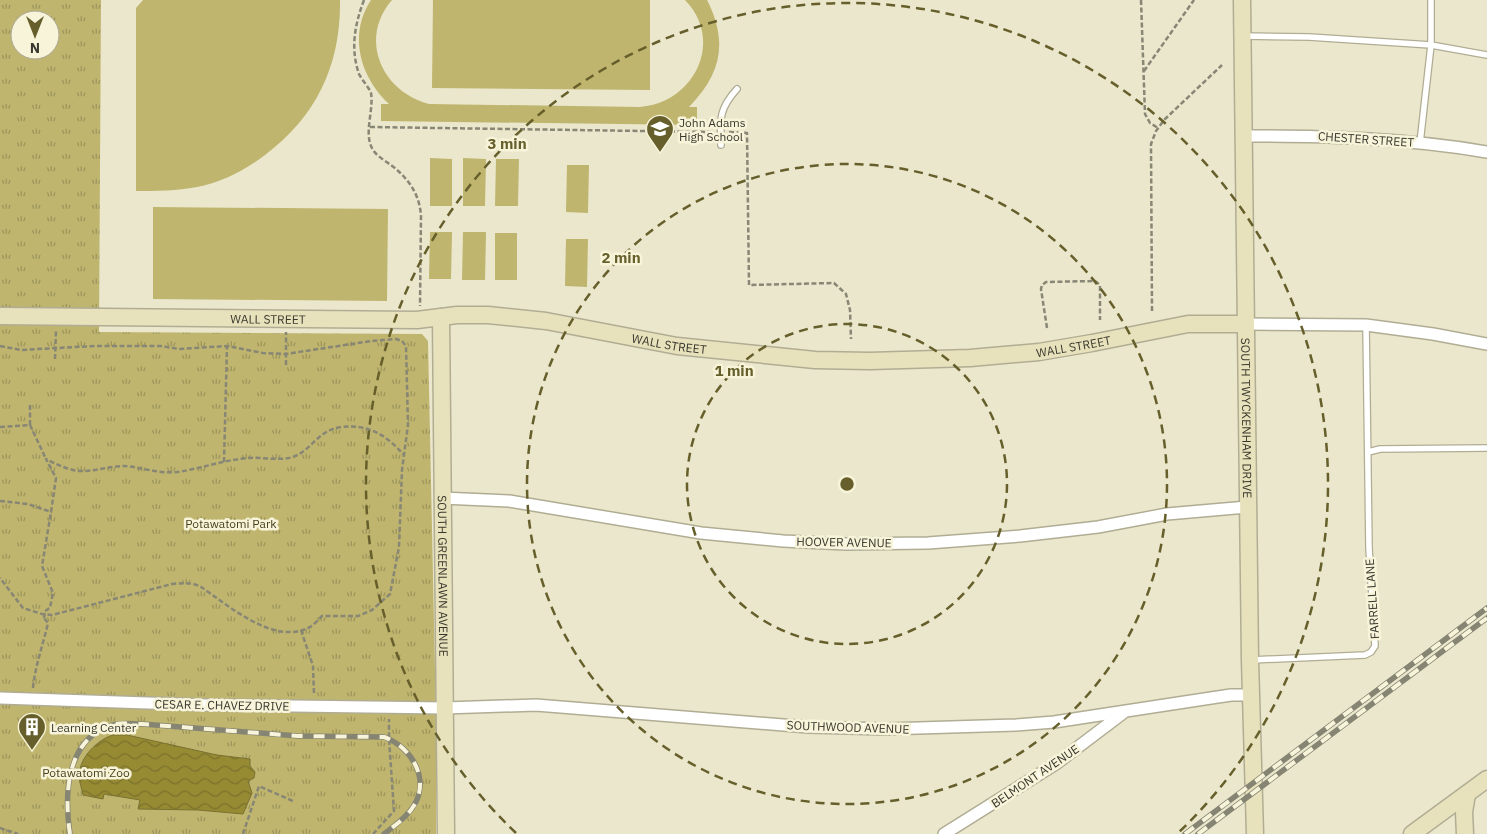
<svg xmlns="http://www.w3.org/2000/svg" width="1487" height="834" viewBox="0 0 1487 834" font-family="'IBM Plex Sans',sans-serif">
	<defs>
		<pattern id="park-tufts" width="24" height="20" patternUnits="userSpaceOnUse" patternTransform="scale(1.25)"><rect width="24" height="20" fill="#bfb56e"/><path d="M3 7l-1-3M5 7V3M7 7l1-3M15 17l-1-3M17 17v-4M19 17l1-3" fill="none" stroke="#9c945b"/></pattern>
		<pattern id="water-waves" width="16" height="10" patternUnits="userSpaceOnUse" patternTransform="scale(1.25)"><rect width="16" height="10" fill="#968a33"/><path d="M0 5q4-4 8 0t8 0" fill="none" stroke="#7b722c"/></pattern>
	</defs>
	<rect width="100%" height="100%" fill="#eae7cc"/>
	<path fill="url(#park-tufts)" fill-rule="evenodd" d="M0,0H101L99,332L422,334L428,341L436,717V834H0ZM20,20H50V50H20Z"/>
	<g fill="#bfb56e">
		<path d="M143,0H340C341,64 317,116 265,155C245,170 222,182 197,187C177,191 156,191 136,191V8Z"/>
		<path d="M371,0H392C358,39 382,92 429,104L640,107C694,103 725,41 685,0H707L709,4C728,45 720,75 689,107H697V125L381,121V104H389C360,77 348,35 371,0Z"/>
		<path d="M433,0H650V90L432,88Z"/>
		<path d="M430,158L452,159V206H430Z"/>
		<path d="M463,158L486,159L485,206H463Z"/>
		<path d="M496,159H519L518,206H495Z"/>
		<path d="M567,165H589L588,213L566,212Z"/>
		<path d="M153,207L388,209L387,301L153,299Z"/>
		<path d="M430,232H452L451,279H429Z"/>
		<path d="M463,232H486L485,280H462Z"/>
		<rect x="495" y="233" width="22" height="47"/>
		<path d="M566,239H588L587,287L565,286Z"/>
	</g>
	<path fill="url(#water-waves)" stroke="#7a7131" d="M113,735H127L217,755L250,759V766L255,772L254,778L248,781L252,793L243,814L198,810L138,809L140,800L104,794L103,799L83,795C82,789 79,782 79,775C80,757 97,740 113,735Z"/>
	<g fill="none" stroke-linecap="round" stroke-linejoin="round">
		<defs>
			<g id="lane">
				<path d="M1243,36L1309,37L1431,45L1487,55"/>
				<path d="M1420,143L1431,45V0"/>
				<path d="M721,145C720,118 719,109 737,89"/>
				<path d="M1368,452L1380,449L1487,448"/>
				<path d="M1252,660L1365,655L1371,652L1375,646L1369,548L1366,325"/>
			</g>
			<g id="street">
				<path d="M1244,136C1325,136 1406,138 1487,152"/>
				<path d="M1246,324L1366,325L1433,334L1487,344"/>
				<path d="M442,498L509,501L701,533L783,541L846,544L928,543L1020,536L1098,527L1167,514L1247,507"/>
				<path d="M0,698L207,705L445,708L536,705L808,727L886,729L1016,725L1054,722L1211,698L1231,695H1250"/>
				<path d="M944,834L1057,763L1123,713"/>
			</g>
			<g id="secondary">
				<path id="s1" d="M1242,0L1250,660L1255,834"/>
				<path id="s2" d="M0,316L417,320L457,315H488L546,321L677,346L815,360L870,361L970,358L1039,352L1092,343L1188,324H1246"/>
				<path id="s3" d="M441,317L446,834"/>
				<path d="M1412,834L1487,779"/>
				<path d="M1465,834L1464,812L1467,794"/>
			</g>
		</defs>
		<use href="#lane" stroke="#b0ad94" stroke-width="8"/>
		<use href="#street" stroke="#b0ad94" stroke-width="14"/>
		<use href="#secondary" stroke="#b0ad94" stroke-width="19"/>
		<g stroke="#888675" stroke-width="2.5" stroke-dasharray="5 2.5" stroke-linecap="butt">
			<path d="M364,0C355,24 350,48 359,74C362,80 370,89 371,93C374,111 363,134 373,150C377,156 385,161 391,165C408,178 419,193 421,215L420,306"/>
			<path d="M1141,0L1145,114L1150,123L1158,128"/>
			<path d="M1144,71L1194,0"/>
			<path d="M370,127L711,132"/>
			<path d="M729,132L747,133L749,285L834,283L846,294L850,310L851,339"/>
			<path d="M1152,311L1151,144L1156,131L1164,120L1222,65"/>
			<path d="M1047,328L1041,289L1042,285L1046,282L1095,281L1100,285V320"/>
			<path d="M0,346L21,350L94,346H161L179,349L227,346L263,353L286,354L371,341L396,339L402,341L406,346L408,425L402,470L399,547L390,594L372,610L358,616H322C318,620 313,626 308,628C273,645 228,605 201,587C192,582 183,583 172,584L52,615L42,614L23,608L0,578"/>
			<path d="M55,359L56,331"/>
			<path d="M286,365V332"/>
			<path d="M30,405V425"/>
			<path d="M0,427L30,425L46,459"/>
			<path d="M224,462L227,346"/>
			<path d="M0,501L28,504L51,512L56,478L46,459C56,464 66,469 78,471C93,472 109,466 124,466C141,467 158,474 177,472C200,469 223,460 248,458C262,457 279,461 293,457C312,450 318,430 341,427C369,424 386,435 404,455"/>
			<path d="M45,611L50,608L53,593L42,566L51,512"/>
			<path d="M301,630L313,666L314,694"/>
			<path d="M33,688C35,666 43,645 48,623L44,618"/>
			<path d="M0,828L18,834"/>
			<path d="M243,834L259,786L295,802"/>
			<path d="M373,834L394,811L389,739V719"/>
		</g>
		<use href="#lane" stroke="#fff" stroke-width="5.5"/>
		<use href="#street" stroke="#fff" stroke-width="11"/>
		<use href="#secondary" stroke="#e8e2bc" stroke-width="16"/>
		<defs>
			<g id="rail">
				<path d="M70,834C64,795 66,739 112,725C121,722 133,724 142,724L298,736L384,737C412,747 431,780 413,807C406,818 394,826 384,834"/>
				<path d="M1185,834L1487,608"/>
				<path d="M1198,834L1487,618"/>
			</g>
		</defs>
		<use href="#rail" stroke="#868573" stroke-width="5.5"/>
		<use href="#rail" stroke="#f7f4da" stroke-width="4" stroke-dasharray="11" stroke-linecap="butt"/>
		<path stroke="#888675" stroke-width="2.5" stroke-dasharray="5 2.5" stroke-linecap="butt" d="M44,618L45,611"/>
	</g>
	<g fill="none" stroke="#665f2b" stroke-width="2.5" stroke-dasharray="9 6">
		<circle cx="847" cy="484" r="160"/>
		<circle cx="847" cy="484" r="320"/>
		<path d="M516 833A481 481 0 1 1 1178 833"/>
	</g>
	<defs>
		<symbol id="school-pin" viewBox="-11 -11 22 30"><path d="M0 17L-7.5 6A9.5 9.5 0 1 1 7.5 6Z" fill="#665f2b" stroke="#f7f4da"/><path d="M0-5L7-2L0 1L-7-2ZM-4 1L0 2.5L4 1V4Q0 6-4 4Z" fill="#fff"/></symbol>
		<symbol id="building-pin" viewBox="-11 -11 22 30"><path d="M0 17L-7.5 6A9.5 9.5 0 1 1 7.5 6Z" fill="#665f2b" stroke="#f7f4da"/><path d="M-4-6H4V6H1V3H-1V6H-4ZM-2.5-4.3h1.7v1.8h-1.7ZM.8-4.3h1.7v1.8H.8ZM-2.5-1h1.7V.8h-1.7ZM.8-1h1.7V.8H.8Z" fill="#fff"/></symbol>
	</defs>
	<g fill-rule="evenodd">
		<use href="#school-pin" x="644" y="113" width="32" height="43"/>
		<use href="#building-pin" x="16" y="711" width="32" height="43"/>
	</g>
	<g text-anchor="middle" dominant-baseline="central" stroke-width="5" stroke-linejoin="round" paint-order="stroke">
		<g font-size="12" fill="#38372d" stroke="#f7f4da" text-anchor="start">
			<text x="679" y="122">John Adams<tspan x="679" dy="14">High School</tspan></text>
			<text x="51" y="727">Learning Center</text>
		</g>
		<g font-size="12" fill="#38372d" stroke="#f7f4da">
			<text transform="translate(1366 139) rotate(4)">CHESTER STREET</text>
			<text stroke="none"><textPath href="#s2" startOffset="268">WALL STREET</textPath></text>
			<text stroke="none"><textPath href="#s2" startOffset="672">WALL STREET</textPath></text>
			<text stroke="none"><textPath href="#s2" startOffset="1078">WALL STREET</textPath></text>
			<text stroke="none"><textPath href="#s1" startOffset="418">SOUTH TWYCKENHAM DRIVE</textPath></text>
			<text transform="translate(844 542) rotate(1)">HOOVER AVENUE</text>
			<text stroke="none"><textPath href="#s3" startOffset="259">SOUTH GREENLAWN AVENUE</textPath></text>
			<text transform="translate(1372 599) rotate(-94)">FARRELL LANE</text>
			<text transform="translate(222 705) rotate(1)">CESAR E. CHAVEZ DRIVE</text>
			<text transform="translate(848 727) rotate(2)">SOUTHWOOD AVENUE</text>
			<text transform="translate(1035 776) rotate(-34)">BELMONT AVENUE</text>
		</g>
		<g font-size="12" fill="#47421d" stroke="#f7f4da">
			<text x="231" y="523">Potawatomi Park</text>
			<text x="86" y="772">Potawatomi Zoo</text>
		</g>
	</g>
	<circle cx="847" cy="484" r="8" fill="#665f2b" stroke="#f7f4da" stroke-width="2.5"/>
	<g font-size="15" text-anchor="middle" font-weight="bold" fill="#665f2b" stroke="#f7f4da" stroke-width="5" stroke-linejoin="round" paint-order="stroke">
		<text x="507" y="149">3 min</text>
		<text x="621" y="263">2 min</text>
		<text x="734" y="376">1 min</text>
	</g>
	<g transform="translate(35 35) rotate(180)"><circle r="24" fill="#f7f4da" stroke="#aba895"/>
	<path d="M0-4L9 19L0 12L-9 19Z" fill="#665f2b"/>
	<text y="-8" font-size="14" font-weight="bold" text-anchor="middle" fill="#38372d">N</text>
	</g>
</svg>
